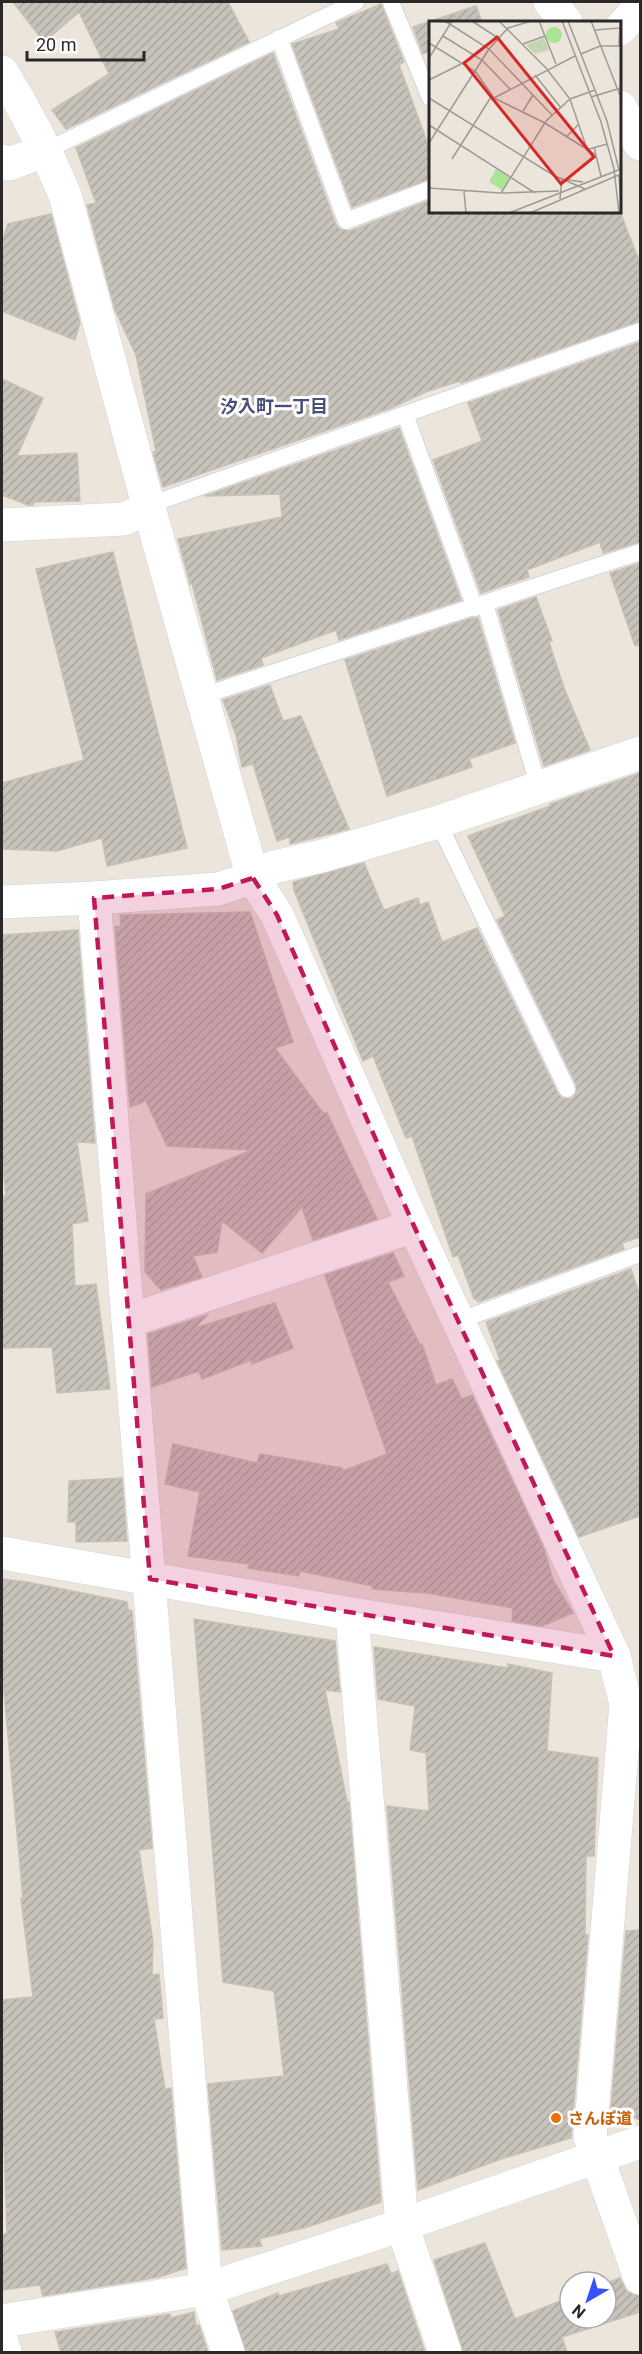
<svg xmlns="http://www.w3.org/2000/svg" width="642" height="2354" viewBox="0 0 642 2354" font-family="Roboto,'Noto Sans JP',sans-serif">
	<defs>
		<pattern id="building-hatch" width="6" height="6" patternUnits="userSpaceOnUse" patternTransform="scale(1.5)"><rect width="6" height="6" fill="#c7c2ba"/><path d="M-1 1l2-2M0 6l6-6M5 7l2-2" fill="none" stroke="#aba7a0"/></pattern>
	</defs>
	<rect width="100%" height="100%" fill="#ece5db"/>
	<g fill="url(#building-hatch)" stroke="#c7c1b4" stroke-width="1.5">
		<path d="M13,2H228L249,42L66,129L52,110L109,74L79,12L44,42Z"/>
		<path d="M381,4L404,62L399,65L430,150V179L352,207L292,44L339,29L336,23Z"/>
		<path d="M476,6L482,22H430V51L423,54L413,27Z"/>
		<path d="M273,53L336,225L340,229L350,231L430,200V212H620L640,263V321L461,383L460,381L428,391L391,408L163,487L153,452L156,451L136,355L115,310L87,205L96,203L76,148Z"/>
		<path d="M51,214L80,323L75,340L2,311V241L8,224Z"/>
		<path d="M640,342V542L603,553L600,542L527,570L529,577L481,593L433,460L482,441L468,403Z"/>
		<path d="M2,379L43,398L17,456L77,453L80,501L34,502L33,505H28L2,495Z"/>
		<path d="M399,428L461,600L339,640L336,630L261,658L263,665L217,680L192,583L190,584L178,539L282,517L280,494L205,496Z"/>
		<path d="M113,552L187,848L107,866L102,838L57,851L2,849V783L84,760L36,569Z"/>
		<path d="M640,563V645L635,646L610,573Z"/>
		<path d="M536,597L552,641L549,642L564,688L590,750L544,766L498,610Z"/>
		<path d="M472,618H478L515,743L469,759L472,767L387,796L345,660Z"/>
		<path d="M270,685L283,721L301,716L349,829L290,844V837L277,841L253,764L242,767L236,735L223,700Z"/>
		<path d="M640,773V1237L622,1243L624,1249L478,1302L476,1298L474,1299L458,1255L453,1257L412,1136L406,1138L373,1056L363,1061L294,890L293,882L364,863L384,910L418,898L420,905L428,902L442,942L477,928L558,1094L562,1098L571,1099L576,1094V1084L497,920L505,916L468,836L550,806V804Z"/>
		<path d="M250,912L293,1042L275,1048L323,1113H327L377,1219L313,1240L302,1207L262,1253L222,1221L217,1252L193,1256L202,1277L161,1290L145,1272L146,1194L252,1150L167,1146L146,1101L130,1107L115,927L121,926L120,915Z"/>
		<path d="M78,930L95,1143L77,1142L88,1221L72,1224L75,1286L96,1284L110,1389L57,1393L52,1347L2,1348V1196H6L2,1158V935Z"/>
		<path d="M393,1253L404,1276L388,1282L420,1345L422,1344L436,1385L452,1379L462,1399L472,1395L544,1549L553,1580L573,1613L542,1626L512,1621L513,1608L427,1593L372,1589L373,1586L300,1571L299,1576L248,1568L249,1564L188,1556L200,1492L165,1484L173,1444L257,1463L260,1454L342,1468L343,1471L387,1454L325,1275Z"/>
		<path d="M631,1269L640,1296V1516L579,1537L497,1361L500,1360L486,1322Z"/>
		<path d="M275,1303L293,1348L252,1364L251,1360L202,1379L199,1371L152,1387L148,1334L207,1315L195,1328Z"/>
		<path d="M122,1478L127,1541L76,1542V1522H68L69,1481Z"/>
		<path d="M2,1579L27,1582L127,1602L128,1610L132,1611L152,1846V1848L139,1850L153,1942L152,1975L159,1974L163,2018L154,2019L165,2089L171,2088L186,2268L159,2277L43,2296L40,2285L2,2290V2235L7,2233L4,2145L2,2146V2000L33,1997L21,1898H23L3,1681H2Z"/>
		<path d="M194,1619L335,1641L340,1692L325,1690L347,1802H349L381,2202L307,2227L259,2239L262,2246L222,2250L208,2084L284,2076L274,1991L223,1982Z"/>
		<path d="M374,1647L508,1668V1664L552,1673L547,1751L598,1758L594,1856H586L585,1935H588L571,2138L501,2159L418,2190L387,1806L429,1811L426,1753L410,1750L415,1706L378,1699Z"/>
		<path d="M640,1930V2120L611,2108L626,1931Z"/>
		<path d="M485,2243L515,2319L570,2297V2318H606V2283L620,2278L627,2292L640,2296V2312L562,2337L567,2352H463L434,2260Z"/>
		<path d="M387,2264L391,2274L398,2271L425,2352H246L233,2311L278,2293L279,2296Z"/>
		<path d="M194,2312L196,2326L199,2325L208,2352H61L55,2332L170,2314L171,2318Z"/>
	</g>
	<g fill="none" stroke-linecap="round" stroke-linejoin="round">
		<defs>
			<g id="lane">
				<path d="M391,2L430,98"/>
				<path d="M279,38L346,221L430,189"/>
				<path d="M47,150L356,2"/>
				<path d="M405,414L475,608"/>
				<path d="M149,508L166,499L640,331"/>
				<path d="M485,604L539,788"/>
				<path d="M202,696L640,552"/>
				<path d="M438,822L567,1089"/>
				<path d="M458,1321L640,1254"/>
			</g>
			<g id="street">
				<path d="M620,29L640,7"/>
				<path d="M2,72C27,112 47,152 65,195L149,508L253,878L277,915L414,1226L614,1656L626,1704L590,2137L640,2278"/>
				<path d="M2,161L9,164L47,150"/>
				<path d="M2,525L124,519L149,508"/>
				<path d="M94,898L206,2289L228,2352"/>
				<path d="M2,902L94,898L218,889L253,878L274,867L322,856L438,822L640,753"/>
				<path d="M128,1321L414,1226"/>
				<path d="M2,1553L352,1614L614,1656"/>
				<path d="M352,1614L402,2225L445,2352"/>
				<path d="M2,2321L206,2289L402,2225L640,2142"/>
				<path d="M2,2342L5,2352"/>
			</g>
			<g id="secondary">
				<path d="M550,2L566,22"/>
				<path d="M620,107L640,144"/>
			</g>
		</defs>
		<use href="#lane" stroke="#d0d3e3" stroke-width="18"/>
		<use href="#street" stroke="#d0d3e3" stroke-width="34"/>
		<use href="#secondary" stroke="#d0d3e3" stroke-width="34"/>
		<use href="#lane" stroke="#fff" stroke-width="16"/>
		<use href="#street" stroke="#fff" stroke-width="33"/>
		<use href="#secondary" stroke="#fff" stroke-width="33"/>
	</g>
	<path fill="#c2185b" fill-opacity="0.2" stroke="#c2185b" stroke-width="4.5" stroke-dasharray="12 8" stroke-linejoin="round" d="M253,878L277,915L414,1226L614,1656L150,1579L94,898L218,889Z"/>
	<circle fill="#e8710a" stroke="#fff" stroke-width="2" cx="556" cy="2118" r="6"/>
	<g text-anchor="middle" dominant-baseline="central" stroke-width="6" stroke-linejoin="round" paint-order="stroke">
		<g font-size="16" font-weight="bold" fill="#c56008" stroke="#fff" text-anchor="start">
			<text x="568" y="2118">さんぽ道</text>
		</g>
		<g font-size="18" font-weight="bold" fill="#494f7b" stroke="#fff">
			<text x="274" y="406">汐入町一丁目</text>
		</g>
	</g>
	<g transform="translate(429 21)">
		<rect width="192" height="192" fill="#ece5db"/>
		<path d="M115,17L120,29L106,33L97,24Z" fill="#c2d6b1"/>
		<path d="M117 14a8 8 0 1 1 16 0a8 8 0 1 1-16 0ZM67,148L81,157L73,169L60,161Z" fill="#ace496"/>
		<path fill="none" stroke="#9e9a94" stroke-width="1.5" d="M16,0L60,28L123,94M43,0L69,17M70,0L117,47L141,78L158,128M110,0L127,43M133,0L172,101L185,148L190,192M139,0L178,100L190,149M162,0L192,77M166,9L191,7M14,15L53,39L81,68M0,22L47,51L65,77L116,102L167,134M94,23L116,15M190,25L191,0M152,33L171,25H192M0,37L23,0M106,54L132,87M0,59L32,43M162,76L192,67M0,77L124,154L156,168M65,77L146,35M94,90L104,74M0,104L106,172M137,116L150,103M0,122L60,28L79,7L102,0M165,126L172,155M157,129L178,123M23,138L62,76M190,155L192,180M0,167L71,172L130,170M35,170L37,192M72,172L117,100L141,78L166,69M131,178L133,158L154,161M80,192L192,148M101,192L192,153"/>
		<path fill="#d62828" fill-opacity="0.15" stroke="#d62828" stroke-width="3" d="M68,16L165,136L132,163L35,42Z"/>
		<rect width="192" height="192" fill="none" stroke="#292929" stroke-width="3"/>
	</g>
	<rect width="642" height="2354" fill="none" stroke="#292929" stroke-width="6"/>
	<g transform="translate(588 2300) rotate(219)"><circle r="28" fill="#ffffff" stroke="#a9a9a9" stroke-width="1.5"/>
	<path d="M0-4.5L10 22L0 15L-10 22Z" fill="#3751fd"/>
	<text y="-9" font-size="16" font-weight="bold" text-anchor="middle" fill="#292929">N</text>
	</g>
	<path d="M27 51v9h117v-9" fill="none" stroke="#292929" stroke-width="3"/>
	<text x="36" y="51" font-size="18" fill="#292929" stroke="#ffffff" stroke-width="4.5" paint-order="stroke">20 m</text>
</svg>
